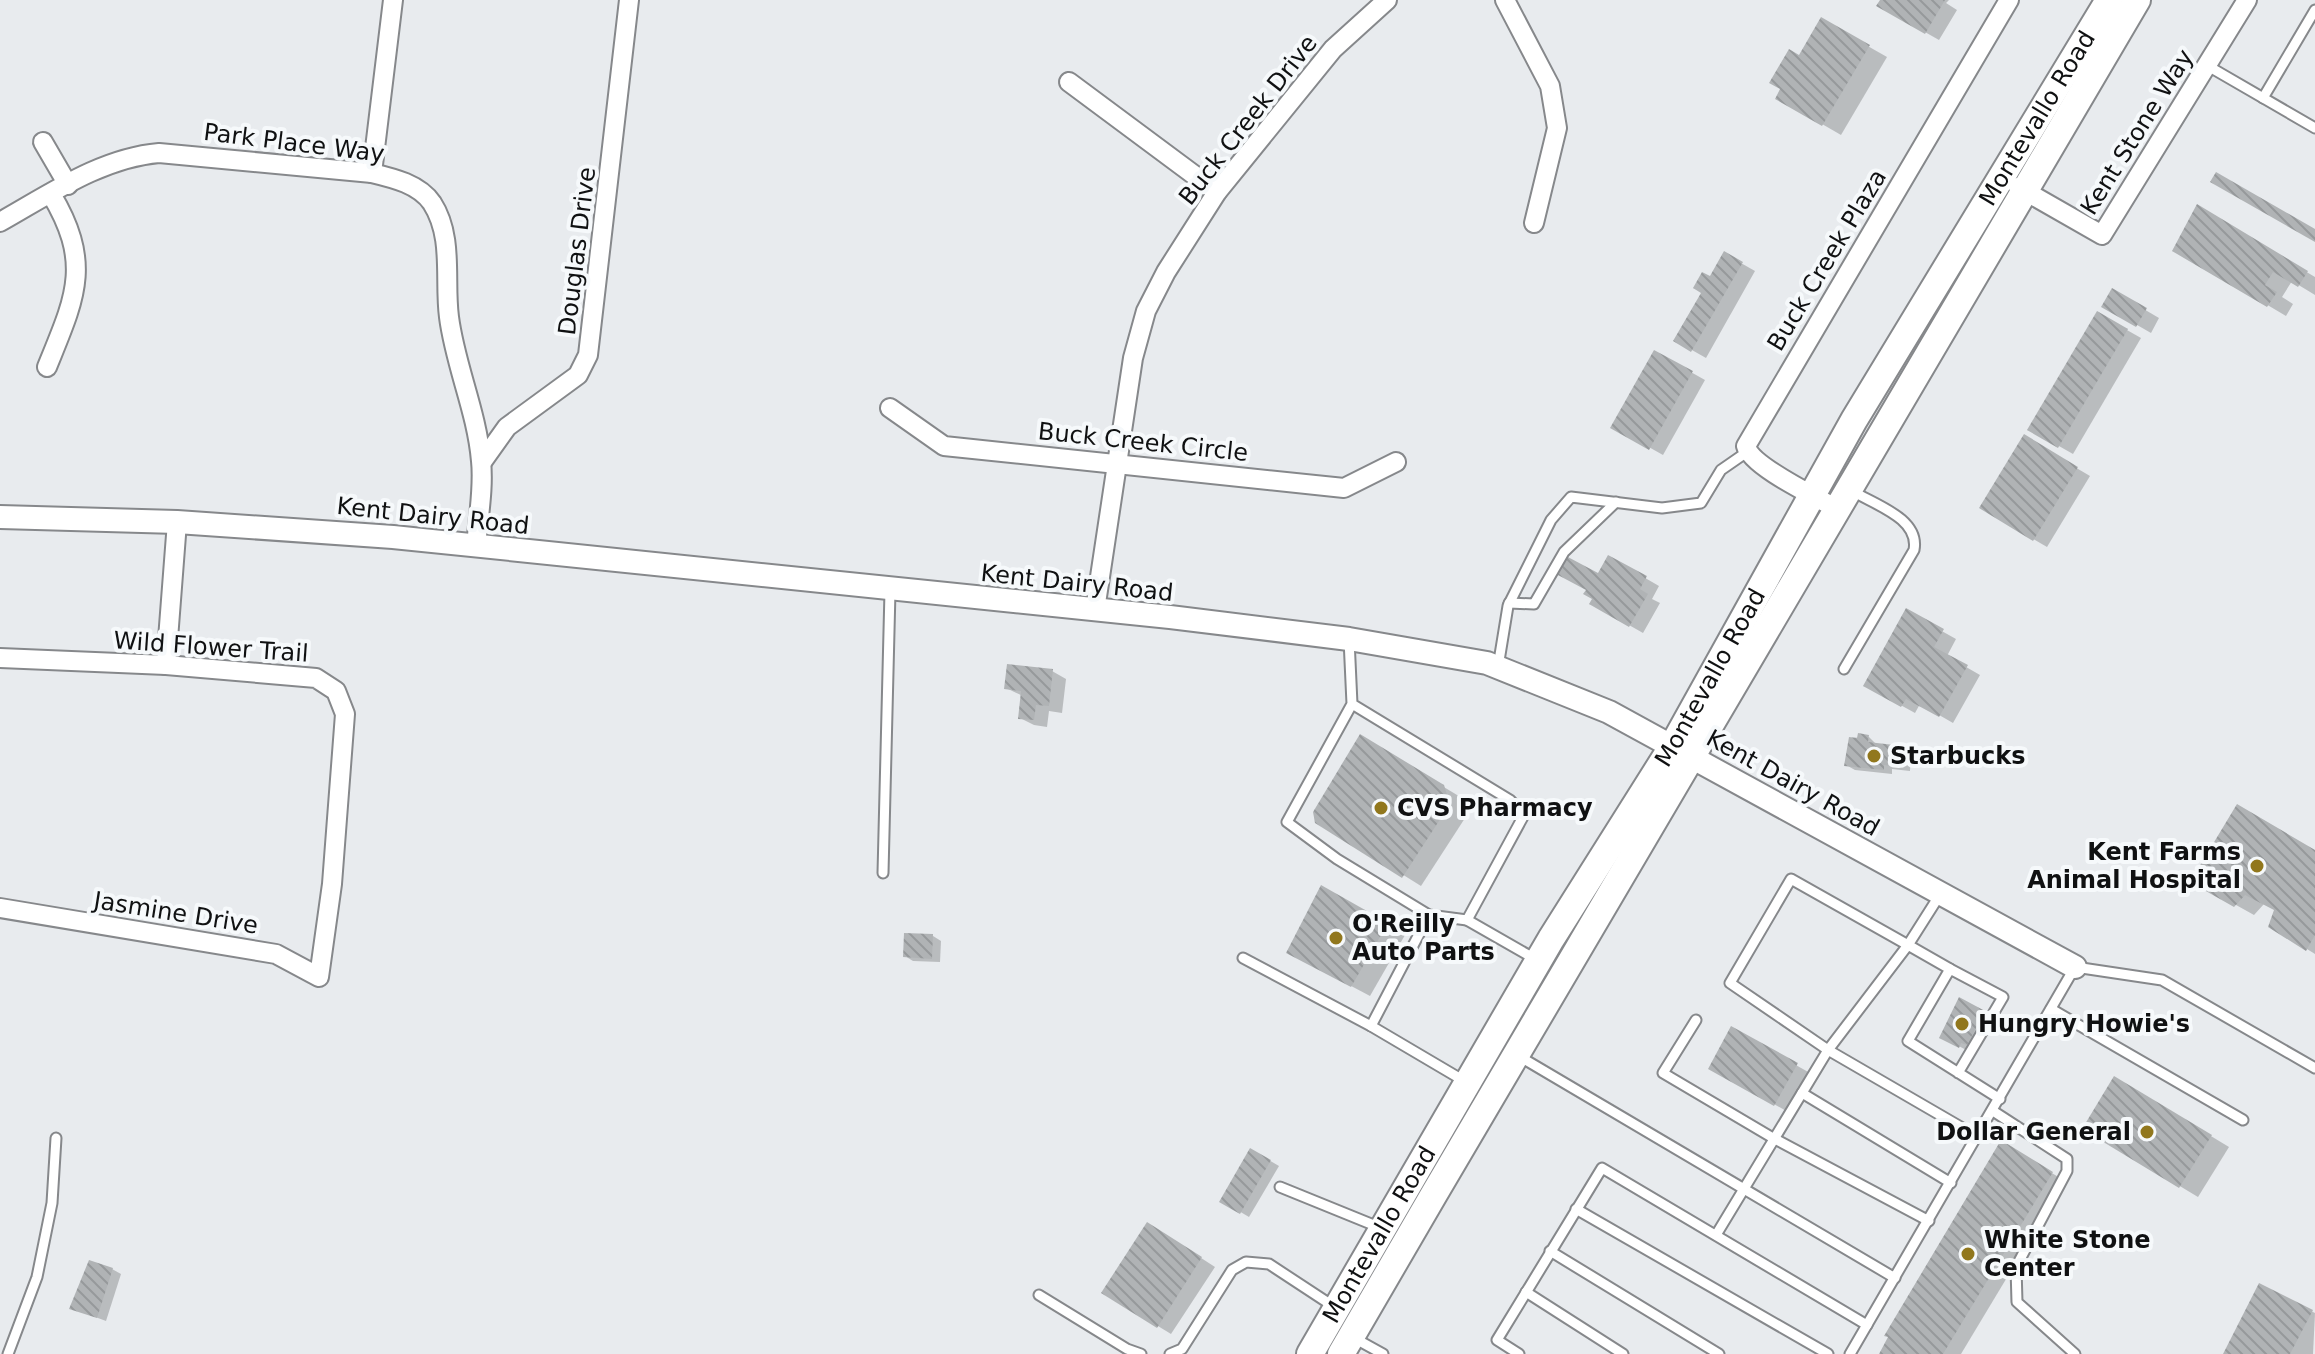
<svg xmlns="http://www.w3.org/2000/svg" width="2315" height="1354" viewBox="0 0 2315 1354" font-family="'DejaVu Sans',sans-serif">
	<defs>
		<pattern id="building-back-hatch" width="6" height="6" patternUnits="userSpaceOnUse" patternTransform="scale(2)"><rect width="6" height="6" fill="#b0b3b5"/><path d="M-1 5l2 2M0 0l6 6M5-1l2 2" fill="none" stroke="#96999b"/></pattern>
	</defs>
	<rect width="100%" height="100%" fill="#e8ebee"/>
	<g fill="#0003">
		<path d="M1882,0H1949L1946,3L1957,10L1939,40L1879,6Z"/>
		<path d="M1822,20L1887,57L1841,135L1777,98Z"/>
		<path d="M2198,207L2315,277V295L2292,281L2282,297L2293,304L2286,316L2175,250Z"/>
		<path d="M1725,254L1755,271L1706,358L1676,341Z"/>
		<path d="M2113,291L2159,318L2151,333L2104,306Z"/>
		<path d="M2097,313L2141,338L2073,454L2029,429Z"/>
		<path d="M1655,352L1705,380L1663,455L1613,427Z"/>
		<path d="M2024,437L2090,476L2047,547L1981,508Z"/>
		<path d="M1609,557L1659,586L1652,599L1660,603L1643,633L1592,604L1598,576Z"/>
		<path d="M1906,611L1956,639L1947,656L1980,675L1953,723L1920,704L1915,713L1866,686Z"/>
		<path d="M1052,671L1066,679L1062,713L1049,711L1047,727L1034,725L1020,718L1023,696L1006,688Z"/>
		<path d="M1361,737L1462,798L1467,815L1421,886L1317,821Z"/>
		<path d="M1869,737L1877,745L1903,748L1911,753L1910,771L1892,769V774L1855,770L1846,765L1851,738Z"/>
		<path d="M2315,852V954L2270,926L2276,910L2264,904L2254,915L2193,881Z"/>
		<path d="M1322,887L1405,935L1370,996L1306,962Z"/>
		<path d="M933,936L941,941L940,962L913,961L905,956Z"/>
		<path d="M1960,1000L1992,1018L1968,1051L1942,1037Z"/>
		<path d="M1732,1029L1810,1073L1788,1112L1710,1068Z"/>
		<path d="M2115,1078L2229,1147L2198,1197L2085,1129Z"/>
		<path d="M2002,1143L2065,1181L1961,1354H1884Z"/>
		<path d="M1251,1150L1279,1166L1249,1217L1222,1201Z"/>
		<path d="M1161,1232L1215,1267L1171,1334L1104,1293Z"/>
		<path d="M112,1269L121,1274L106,1321L71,1308Z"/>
		<path d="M2260,1286L2315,1313L2313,1354H2226Z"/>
	</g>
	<g fill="url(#building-back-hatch)">
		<path d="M1880,0H1945L1925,34L1876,6Z"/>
		<path d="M1821,17L1870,45L1822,126L1775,99L1780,89L1769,83L1789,49L1799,55Z"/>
		<path d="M2216,172L2315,229V242L2210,182Z"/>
		<path d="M2197,204L2308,271L2298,287L2273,272L2265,285L2277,292L2267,307L2172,251Z"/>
		<path d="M1724,251L1743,262L1691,352L1673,341L1701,293L1693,288L1702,272L1710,276Z"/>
		<path d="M2112,288L2147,308L2136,327L2101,307Z"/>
		<path d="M2097,311L2128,329L2058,448L2027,430Z"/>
		<path d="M1654,350L1693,371L1649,450L1610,428Z"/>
		<path d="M2024,434L2078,467L2033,541L1979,508Z"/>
		<path d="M1608,555L1647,576L1640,589L1648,594L1629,627L1589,604L1592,599L1583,594L1586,590L1556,574L1566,556L1598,573Z"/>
		<path d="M1906,608L1944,629L1934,647L1968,665L1939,717L1906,699L1901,707L1863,686Z"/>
		<path d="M1007,664L1053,669L1049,706L1036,705L1034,720L1018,719L1021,691L1004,689Z"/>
		<path d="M1858,733L1869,735L1868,742L1903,746L1902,768L1884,765V770L1844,766L1849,737L1857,738Z"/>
		<path d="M1360,734L1444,785L1450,804L1402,878L1315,823L1313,812Z"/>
		<path d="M2237,804L2315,850V935L2306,951L2268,927L2274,910L2245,895L2234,907L2190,882Z"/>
		<path d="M1321,885L1388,923L1351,987L1286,953Z"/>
		<path d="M904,933L933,934L932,959L903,957Z"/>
		<path d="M1959,997L1985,1011L1967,1045L1961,1043L1959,1048L1939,1038Z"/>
		<path d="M1731,1026L1798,1063L1774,1106L1708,1069Z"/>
		<path d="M2114,1076L2212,1135L2179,1188L2082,1129Z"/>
		<path d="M2001,1140L2053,1172L1943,1354H1879L1888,1337L1884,1336Z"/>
		<path d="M1250,1148L1271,1160L1240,1214L1219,1202Z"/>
		<path d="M1147,1222L1202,1257L1157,1328L1101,1293Z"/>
		<path d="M89,1260L113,1268L97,1318L69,1309Z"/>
		<path d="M2259,1283L2313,1310L2290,1354H2223Z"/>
	</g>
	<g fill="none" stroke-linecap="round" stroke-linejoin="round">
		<defs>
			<g id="service">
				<path d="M2208,66L2315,128"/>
				<path d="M2263,98L2315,10"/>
				<path d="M1509,603L1534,604L1564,552L1616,502"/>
				<path d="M1349,639L1352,704L1287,822L1337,859L1429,915L1467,920L1524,815L1510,800L1352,704"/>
				<path d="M1498,667L1508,606L1551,520L1571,497L1662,508L1701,503L1721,470L1747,452"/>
				<path d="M1844,669L1914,550C1920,519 1876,505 1854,492"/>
				<path d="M883,873L890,591"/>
				<path d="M1791,879L1908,945L1828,1050L1730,983Z"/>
				<path d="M1941,893L1908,945L1950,969"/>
				<path d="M1429,915L1371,1026L1466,1082"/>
				<path d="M1467,920L1537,960"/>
				<path d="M1243,958L1371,1026"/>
				<path d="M2051,1009L2243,1120"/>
				<path d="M1696,1020L1663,1073L1773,1138L1929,1221"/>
				<path d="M1517,1055L1895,1278"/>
				<path d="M1958,1073L2003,997L1950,969L1908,1041L2000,1099"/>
				<path d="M1802,1093L1951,1183"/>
				<path d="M1993,1111L2067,1159V1171L2016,1267L2017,1302L2075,1354"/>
				<path d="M1280,1187L1381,1228"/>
				<path d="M1576,1209L1828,1354"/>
				<path d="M1716,1235L1828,1050L1978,1137"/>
				<path d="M1550,1251L1719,1354"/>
				<path d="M1526,1292L1623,1354"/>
				<path d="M1039,1295L1127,1349L1141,1354"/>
				<path d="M1354,1338L1383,1354"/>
				<path d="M8,1354L37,1277L52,1203L56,1138"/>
				<path d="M1170,1354L1182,1349L1232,1270L1246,1262L1269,1264L1336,1308"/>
				<path d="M1519,1354L1497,1340L1602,1168L1867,1325"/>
				<path d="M1850,1354L2075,967L2162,980L2315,1068"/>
			</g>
			<g id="minor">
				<path d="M1505,0L1550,86L1557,128L1534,223"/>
				<path d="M1069,82L1217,192"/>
				<path d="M43,142L68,185"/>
				<path d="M372,173L393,0"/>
				<path d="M2018,187L2102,235L2247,0"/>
				<path d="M0,222C50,194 101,158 159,153L372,173C393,178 419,184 432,203C454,237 444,280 449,317C455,365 477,412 481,461C484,488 478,519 476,547"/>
				<path d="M47,367C75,298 93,264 51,194"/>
				<path d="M890,408L944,446L1344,488L1396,462"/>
				<path d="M482,462L507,427L578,375L588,355L629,0"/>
				<path d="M1839,510C1819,498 1751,467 1746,446L2009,0"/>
				<path d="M1095,610L1133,358L1146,311L1166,272L1217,192L1333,49L1387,0"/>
				<path d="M0,658L166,665L316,678L336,691L345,714L332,884L319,977L276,954L0,908"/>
				<path d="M166,665L177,522"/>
			</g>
			<path id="tertiary" d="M0,517L177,522L393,537L1170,617L1349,639L1487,663L1609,712L2075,967"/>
			<g id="secondary">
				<path id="s1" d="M1310,1354L1551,939L1672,747L1854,420L2109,0"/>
				<path d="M1341,1354C1603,901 1875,454 2137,0"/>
			</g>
		</defs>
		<use href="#service" stroke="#86888b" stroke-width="13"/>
		<use href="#minor" stroke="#86888b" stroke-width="22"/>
		<use href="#tertiary" stroke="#86888b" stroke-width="26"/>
		<use href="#secondary" stroke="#86888b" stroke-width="30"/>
		<use href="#service" stroke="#fff" stroke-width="9"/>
		<use href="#minor" stroke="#fff" stroke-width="18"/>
		<use href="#tertiary" stroke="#fff" stroke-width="22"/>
		<use href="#secondary" stroke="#fff" stroke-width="26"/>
	</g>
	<g fill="#91771d" stroke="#f6f9fb" stroke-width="3">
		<circle cx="1874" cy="756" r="8"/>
		<circle cx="1381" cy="808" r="8"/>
		<circle cx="2257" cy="866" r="8"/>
		<circle cx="1336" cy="938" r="8"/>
		<circle cx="1962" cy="1024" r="8"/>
		<circle cx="2147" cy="1132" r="8"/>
		<circle cx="1968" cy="1254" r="8"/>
	</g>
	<g text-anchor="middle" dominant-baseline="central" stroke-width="8" stroke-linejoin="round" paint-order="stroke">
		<g font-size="24" fill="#101112" stroke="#f6f9fb">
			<text stroke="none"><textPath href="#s1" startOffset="1434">Montevallo Road</textPath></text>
			<text transform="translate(1248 120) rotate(-52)">Buck Creek Drive</text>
			<text transform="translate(2137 132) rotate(-58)">Kent Stone Way</text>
			<text transform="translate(294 143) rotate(7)">Park Place Way</text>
			<text transform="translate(577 251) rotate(-83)">Douglas Drive</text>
			<text transform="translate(1827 260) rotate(-59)">Buck Creek Plaza</text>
			<text transform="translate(1143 442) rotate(6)">Buck Creek Circle</text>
			<text transform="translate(433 516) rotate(6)">Kent Dairy Road</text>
			<text transform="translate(1077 583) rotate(6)">Kent Dairy Road</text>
			<text transform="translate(211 647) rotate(4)">Wild Flower Trail</text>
			<text stroke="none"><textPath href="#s1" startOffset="786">Montevallo Road</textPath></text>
			<text transform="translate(1793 783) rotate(29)">Kent Dairy Road</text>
			<text transform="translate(176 913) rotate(9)">Jasmine Drive</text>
			<text stroke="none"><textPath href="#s1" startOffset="138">Montevallo Road</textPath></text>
		</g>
		<g font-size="24" font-weight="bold" fill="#101112" stroke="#f6f9fb" text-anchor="start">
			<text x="1890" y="756">Starbucks</text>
			<text x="1397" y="808">CVS Pharmacy</text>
			<text x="2241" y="852" text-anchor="end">Kent Farms<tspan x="2241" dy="28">Animal Hospital</tspan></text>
			<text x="1352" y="924">O'Reilly<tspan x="1352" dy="28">Auto Parts</tspan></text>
			<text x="1978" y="1024">Hungry Howie's</text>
			<text x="2131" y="1132" text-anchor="end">Dollar General</text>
			<text x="1984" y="1240">White Stone<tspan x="1984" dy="28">Center</tspan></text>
		</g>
	</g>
</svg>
